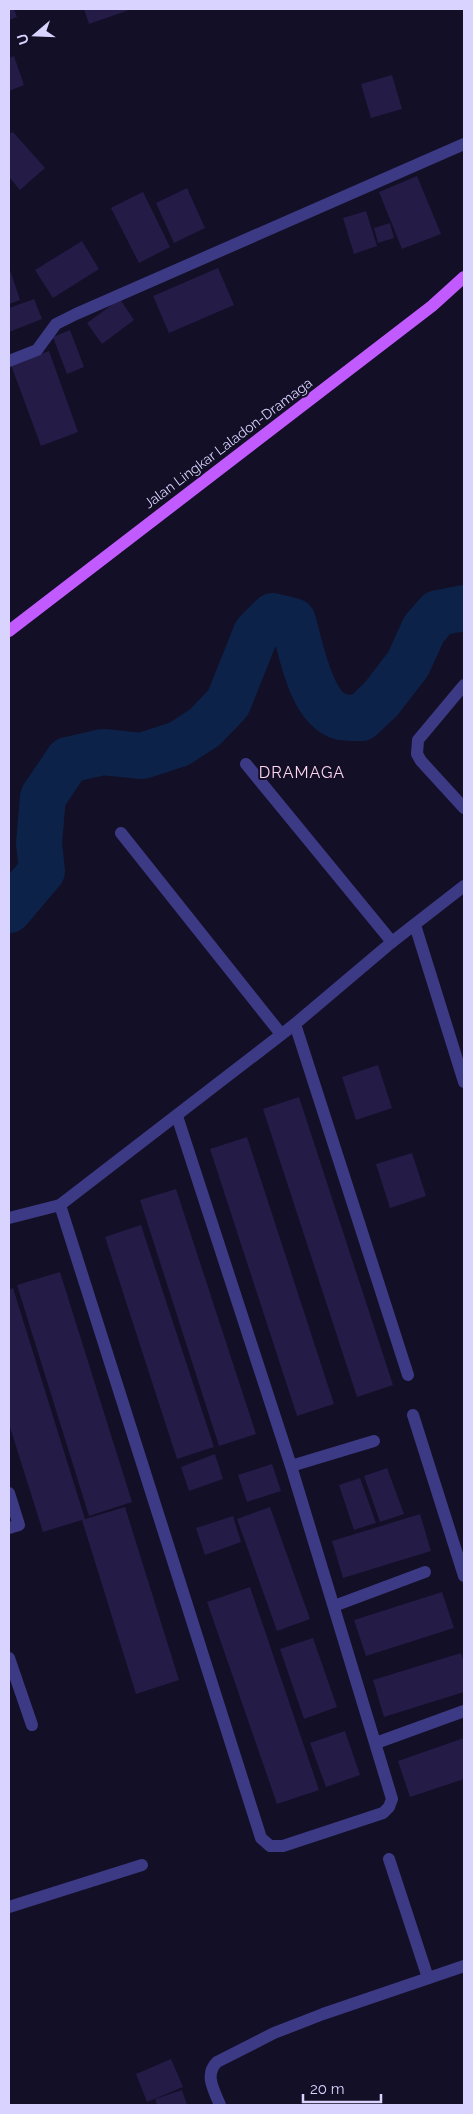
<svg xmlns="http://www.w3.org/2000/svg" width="473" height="2114" viewBox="0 0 473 2114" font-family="Raleway,sans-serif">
	<rect width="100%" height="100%" fill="#130f26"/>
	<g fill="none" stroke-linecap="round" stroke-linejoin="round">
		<path stroke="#0c2248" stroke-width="46" d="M9,910L42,871L39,843L43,797L68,760L103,752L142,756L179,744L205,727L228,703L256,633L273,616L293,621C301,648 310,708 341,717C347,718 355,718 361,718L381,699L408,664L424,629L438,613L464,608"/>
	</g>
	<g fill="#241b47">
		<path d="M9,9H14L17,17L9,20Z"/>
		<path d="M84,9H132L89,24Z"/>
		<path d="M14,56L24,85L9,91V58Z"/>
		<path d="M392,75L402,109L371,118L361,84Z"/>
		<path d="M13,132L45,168L20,190L9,177V134Z"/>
		<path d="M417,176L441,234L402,249L379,192Z"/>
		<path d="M187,188L205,228L174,243L156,203Z"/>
		<path d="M143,192L170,247L139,263L111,208Z"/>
		<path d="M366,211L377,246L354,254L343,218Z"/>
		<path d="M390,223L394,238L378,243L374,228Z"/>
		<path d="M82,241L99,269L53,298L35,270Z"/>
		<path d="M9,267L20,300L9,304Z"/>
		<path d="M218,268L234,305L169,333L153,296Z"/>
		<path d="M34,299L42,319L9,332V308Z"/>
		<path d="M120,299L134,320L102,344L87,323Z"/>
		<path d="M70,330L84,367L67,374L53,337Z"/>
		<path d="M49,351L78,432L41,446L11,365Z"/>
		<path d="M378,1065L392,1108L356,1120L342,1077Z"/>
		<path d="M299,1097L393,1385L357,1397L263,1109Z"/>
		<path d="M247,1137L334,1404L297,1416L210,1149Z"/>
		<path d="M412,1153L426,1196L390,1208L376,1164Z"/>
		<path d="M176,1189L256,1434L219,1446L140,1200Z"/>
		<path d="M141,1225L214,1447L177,1459L105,1237Z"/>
		<path d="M60,1272L132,1502L89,1516L17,1285Z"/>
		<path d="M13,1288L85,1519L125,1507L179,1680L136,1694L82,1520L43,1532L9,1424V1290Z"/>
		<path d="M215,1454L223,1479L189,1491L181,1467Z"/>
		<path d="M272,1464L281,1491L247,1502L238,1475Z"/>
		<path d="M387,1468L404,1514L380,1522L364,1476Z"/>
		<path d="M360,1478L376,1523L354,1530L339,1485Z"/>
		<path d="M270,1507L310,1619L277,1631L237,1519Z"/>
		<path d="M420,1514L431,1551L343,1578L332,1541Z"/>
		<path d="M233,1516L241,1542L205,1555L196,1528Z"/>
		<path d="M250,1587L319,1790L277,1804L207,1602Z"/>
		<path d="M442,1592L454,1628L366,1656L354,1620Z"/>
		<path d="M313,1638L337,1707L304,1719L280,1649Z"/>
		<path d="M461,1653L464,1663V1692L384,1717L373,1680Z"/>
		<path d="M345,1731L360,1775L326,1787L310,1743Z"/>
		<path d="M464,1738V1779L410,1797L398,1761Z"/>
		<path d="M171,2059L183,2087L147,2102L136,2074Z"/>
		<path d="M182,2090L187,2105H157L155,2099Z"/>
	</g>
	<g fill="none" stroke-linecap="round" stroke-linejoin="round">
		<g stroke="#3d3a85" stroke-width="12">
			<path d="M9,361L37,350L56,324L76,314L464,144"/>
			<path d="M464,685L418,740L417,754L421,761L464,808"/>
			<path d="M246,764L392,942"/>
			<path d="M121,833L281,1034"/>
			<path d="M415,925L464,1082"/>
			<path d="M295,1024L408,1375"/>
			<path d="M60,1205L261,1838L270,1846H283L383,1813L389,1807L392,1799L291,1466L177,1116"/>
			<path d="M9,1218L60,1205L295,1024L392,942L464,886"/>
			<path d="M413,1415L464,1576"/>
			<path d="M291,1466L374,1441"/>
			<path d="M9,1493L19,1525L9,1528"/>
			<path d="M334,1606L425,1572"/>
			<path d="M9,1658L32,1725"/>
			<path d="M376,1743L464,1711"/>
			<path d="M389,1859L428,1978"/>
			<path d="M9,1907L142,1865"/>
			<path d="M220,2105C214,2090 204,2075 217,2062L274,2033L323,2014L464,1966"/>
		</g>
		<path stroke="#c25bff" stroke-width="12" d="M9,631L432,306L464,277"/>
	</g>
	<g text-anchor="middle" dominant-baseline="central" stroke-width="4" stroke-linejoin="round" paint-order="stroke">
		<g font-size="14" fill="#d9d4ff" stroke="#130f26">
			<text transform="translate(228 443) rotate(-37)">Jalan Lingkar Laladon-Dramaga</text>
		</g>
		<g font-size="16" letter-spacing="1" fill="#ffd6f0" stroke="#130f26">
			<text x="302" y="772">DRAMAGA</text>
		</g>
	</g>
	<rect width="473" height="2114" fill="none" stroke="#d9d4ff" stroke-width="20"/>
	<g transform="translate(35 35) rotate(251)" stroke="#130f26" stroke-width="4" paint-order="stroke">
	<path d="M0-4L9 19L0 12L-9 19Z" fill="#d9d4ff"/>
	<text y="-8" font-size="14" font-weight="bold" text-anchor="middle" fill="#d9d4ff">U</text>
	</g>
	<path d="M303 2094v8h78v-8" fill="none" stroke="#d9d4ff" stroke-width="2.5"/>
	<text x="310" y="2094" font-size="15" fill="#d9d4ff" stroke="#130f26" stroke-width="4" paint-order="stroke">20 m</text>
</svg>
